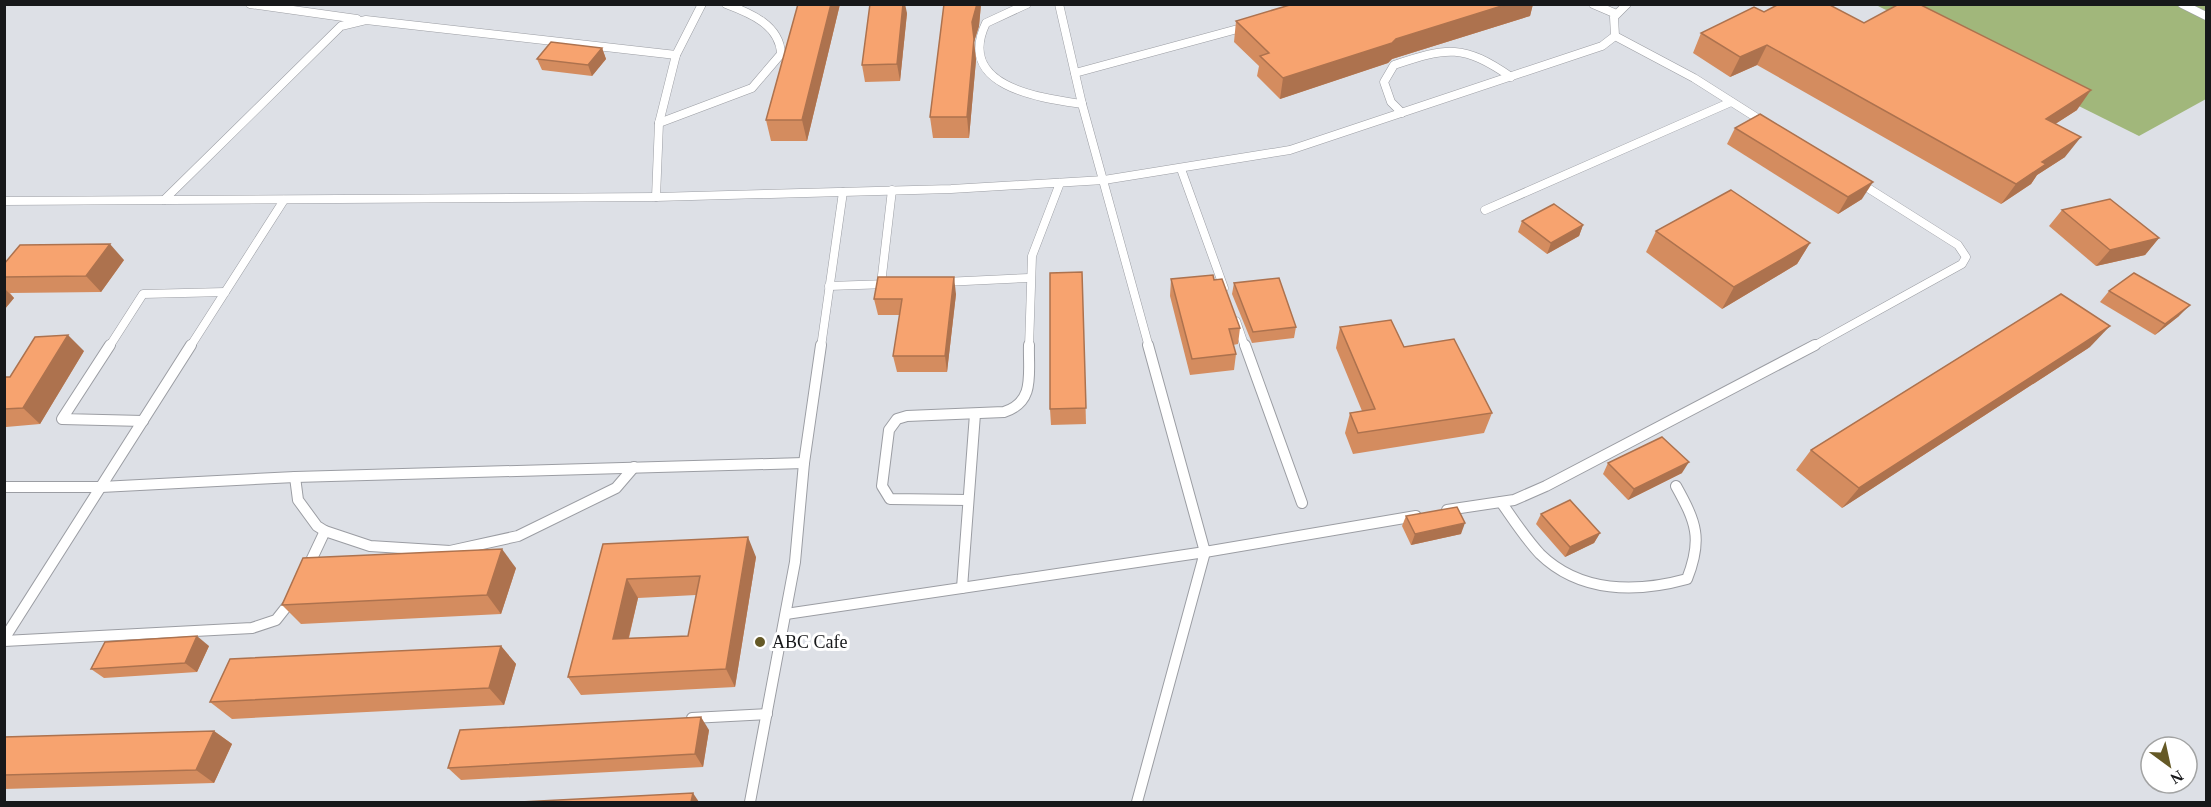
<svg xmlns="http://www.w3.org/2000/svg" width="2211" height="807" viewBox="0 0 2211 807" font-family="'Times New Roman',serif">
	<rect width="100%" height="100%" fill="#dde0e6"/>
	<path fill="#a1b77b" d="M1876,5H2206V99L2139,136Z"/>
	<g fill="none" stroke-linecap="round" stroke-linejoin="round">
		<defs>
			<g id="lane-far1">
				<path d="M250,4L357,19"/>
				<path d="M1027,4L986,23C955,87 1041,98 1082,104"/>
				<path d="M1059,4L1082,104L1149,347"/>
				<path d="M1593,4L1614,13"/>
				<path d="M2182,4L2206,16"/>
				<path d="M1615,36L1694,78L1765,123"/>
				<path d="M1075,73L1245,27"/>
				<path d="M1402,113L1391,102L1384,82L1394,65C1448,47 1463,44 1511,77"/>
				<path d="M659,123L752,88L781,54C780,25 750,13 726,4"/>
				<path d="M1181,169L1224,288"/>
				<path d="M656,197L659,123L676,55L702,4"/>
				<path d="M164,200L341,26L366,20L676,55"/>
				<path d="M4,201L656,197L951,189L1104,180L1290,150L1602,46L1615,36L1614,17L1627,4"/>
				<path d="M1485,210L1731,102"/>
				<path d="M944,282L1029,278"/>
				<path d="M881,284L892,190"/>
				<path d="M829,286L888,284"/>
				<path d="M1236,321L1245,347"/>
				<path d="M109,347L143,294L225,292"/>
				<path d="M190,347L284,200"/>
				<path d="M821,347L843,192"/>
				<path d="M1029,347L1032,256L1060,183"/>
				<path d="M1812,347L1962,264L1966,257L1958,245L1860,183"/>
			</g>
			<g id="lane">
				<path d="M110,345L62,419L143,421"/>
				<path d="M1148,345L1205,552L1416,516"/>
				<path d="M1245,345L1302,503"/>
				<path d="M295,477L298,500L317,526L325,531L370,546L450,551L518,536L616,488L634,467"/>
				<path d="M4,487H101L295,477L804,463"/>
				<path d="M968,500L890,499L882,486L889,430L897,419L907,416L1004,412C1036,402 1028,373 1029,345"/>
				<path d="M1501,502C1513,519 1525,538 1540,554C1580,593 1636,593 1687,579C1703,539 1696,522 1676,486"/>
				<path d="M1447,510L1514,500L1546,486L1815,345"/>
				<path d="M308,567L325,531"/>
				<path d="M962,588L975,414"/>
				<path d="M786,614L1205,552L1137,802"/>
				<path d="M4,639L191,345"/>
				<path d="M4,641L252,628L276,620L291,601"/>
				<path d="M692,718L767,714"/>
				<path d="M750,802L795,562L804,463L821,345"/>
			</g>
		</defs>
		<use href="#lane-far1" stroke="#9b9da3" stroke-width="9"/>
		<use href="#lane" stroke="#9b9da3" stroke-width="12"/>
		<use href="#lane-far1" stroke="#fff" stroke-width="8"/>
		<use href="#lane" stroke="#fff" stroke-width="10"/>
	</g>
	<g fill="#d48c5f" fill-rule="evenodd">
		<path d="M798,4H840L807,141H771L766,120Z"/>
		<path d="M944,4H981L979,26L974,42L976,60L969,138H933L930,117Z"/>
		<path d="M1288,4H1533L1530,16L1392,59L1388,63L1280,99L1257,76L1259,66L1234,42L1236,21L1289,6Z"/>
		<path d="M1764,12L1864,23L2077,110L2055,124L2065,157L2037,175L2031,184L2001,204L1757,65L1730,77L1693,53L1701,33Z"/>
		<path d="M907,13L900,81L865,82L862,65Z"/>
		<path d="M602,48L606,59L592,76L542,70L537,59Z"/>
		<path d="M1735,128L1862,199L1838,214L1727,144Z"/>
		<path d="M2062,210L2159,238L2145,255L2096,266L2049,226Z"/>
		<path d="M1522,221L1583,225L1579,236L1547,254L1518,232Z"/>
		<path d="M1656,231L1810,243L1797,264L1722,309L1646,252Z"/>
		<path d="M124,260L101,292L10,293L14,298L4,310V264Z"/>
		<path d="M1082,272L1086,424L1051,425L1050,409Z"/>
		<path d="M1171,279L1214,280L1240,328L1238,344L1233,345L1236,354L1234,370L1190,375L1170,296Z"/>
		<path d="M1234,283L1296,327L1294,338L1252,343L1232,294Z"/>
		<path d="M2109,291L2179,316L2155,335L2100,302Z"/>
		<path d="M956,294L947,372H897L893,356L900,315H878L874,299Z"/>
		<path d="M1340,327L1404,347L1492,413L1484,433L1353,454L1345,433L1350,413L1362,411L1336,348Z"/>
		<path d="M2090,347L1842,508L1796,470L1811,450Z"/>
		<path d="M84,351L40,424L6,427L4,425V377H10Z"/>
		<path d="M1608,463L1682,473L1628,500L1603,474Z"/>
		<path d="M1541,514L1600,533L1594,543L1565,557L1536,524Z"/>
		<path d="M1406,516L1461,534L1411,545L1402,526Z"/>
		<path d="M603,544L756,557L735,687L581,695L568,677ZM696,595L688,636L629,638L638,598Z"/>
		<path d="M516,568L501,614L301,624L282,605Z"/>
		<path d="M209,646L197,672L104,678L91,669Z"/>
		<path d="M501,646L516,664L504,705L232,719L210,702Z"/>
		<path d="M709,730L703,767L461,780L448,768Z"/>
		<path d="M214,731L232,744L214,783L4,789V737Z"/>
	</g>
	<g fill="#ad724e">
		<path d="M831,4H840L807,141L802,120Z"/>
		<path d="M903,4H905L907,13L900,81L897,64Z"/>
		<path d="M977,4H981L979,26L974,42L976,60L969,138L967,117L972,22Z"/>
		<path d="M1508,4H1533L1530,16L1392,59L1388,63L1280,99L1283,78L1396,39Z"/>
		<path d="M1767,45L1757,65L1730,77L1740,57Z"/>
		<path d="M602,48L606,59L592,76L588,65Z"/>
		<path d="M2091,90L2077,110L2032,139L2046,119Z"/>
		<path d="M2081,137L2065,157L2037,175L2031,184L2001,204L2016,184L2042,162Z"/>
		<path d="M1873,182L1862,199L1838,214L1848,197Z"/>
		<path d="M1583,225L1579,236L1547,254L1551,243Z"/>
		<path d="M2159,238L2145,255L2096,266L2110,250Z"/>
		<path d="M1810,243L1797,264L1722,309L1734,287Z"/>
		<path d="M110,244L124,260L101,292L86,276Z"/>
		<path d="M954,277L956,294L947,372L945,356Z"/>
		<path d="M4,288L14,298L4,310Z"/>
		<path d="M2190,305L2179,316L2155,335L2165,324Z"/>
		<path d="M2110,326L2090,347L1842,508L1859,488Z"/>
		<path d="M68,335L84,351L40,424L23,408Z"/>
		<path d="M1689,462L1682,473L1628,500L1634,489Z"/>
		<path d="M1465,523L1461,534L1411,545L1415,534Z"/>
		<path d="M1600,533L1594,543L1565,557L1570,547Z"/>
		<path d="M748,537L756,557L735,687L726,669Z"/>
		<path d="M502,549L516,568L501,614L487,595Z"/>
		<path d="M627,579L638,598L624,657L613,639Z"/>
		<path d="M197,636L209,646L197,672L185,663Z"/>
		<path d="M501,646L516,664L504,705L489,688Z"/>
		<path d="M701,717L709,730L703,767L695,754Z"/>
		<path d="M214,731L232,744L214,783L196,770Z"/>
		<path d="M693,793L699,802H691Z"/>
	</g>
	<g fill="#f7a36f" stroke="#ad724e" stroke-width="1.5" fill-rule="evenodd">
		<path d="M798,4H831L802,120H766Z"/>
		<path d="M870,4H903L897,64L862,65Z"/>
		<path d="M944,4H977L972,22L974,39L967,117H930Z"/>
		<path d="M1293,4H1508L1396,39L1392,43L1283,78L1260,56L1269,53L1236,21Z"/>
		<path d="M1779,4H1828L1864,23L1899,4H1919L2091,90L2046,119L2081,137L2042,162L2046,164L2016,184L1767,45L1740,57L1701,33L1754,7L1764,12Z"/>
		<path d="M551,42L602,48L588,65L537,59Z"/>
		<path d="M1760,114L1873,182L1848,197L1735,128Z"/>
		<path d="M1731,190L1810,243L1734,287L1656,231Z"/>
		<path d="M2110,199L2159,238L2110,250L2062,210Z"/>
		<path d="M1554,204L1583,225L1551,243L1522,221Z"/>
		<path d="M110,244L86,276L4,277V264L20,245Z"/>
		<path d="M1082,272L1086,408L1050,409V273Z"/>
		<path d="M2134,273L2190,305L2165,324L2109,291Z"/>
		<path d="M1213,275L1214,280L1222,279L1240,328L1229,329L1236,354L1192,359L1171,279Z"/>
		<path d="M878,277H954L945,356H893L902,299H874Z"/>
		<path d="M1279,278L1296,327L1253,332L1234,283Z"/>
		<path d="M2061,294L2110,326L1859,488L1811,450Z"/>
		<path d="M1391,320L1404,347L1454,339L1492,413L1358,433L1350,413L1375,409L1340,327Z"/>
		<path d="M68,335L23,408L4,409V377H10L35,337Z"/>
		<path d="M1662,437L1689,462L1634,489L1608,463Z"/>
		<path d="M1570,500L1600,533L1570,547L1541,514Z"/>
		<path d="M1457,507L1465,523L1415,534L1406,516Z"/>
		<path d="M748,537L726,669L568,677L603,544ZM700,576L688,636L613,639L627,579Z"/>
		<path d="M502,549L487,595L282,605L303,558Z"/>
		<path d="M197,636L185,663L91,669L105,642Z"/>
		<path d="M501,646L489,688L210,702L230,659Z"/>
		<path d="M701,717L695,754L448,768L460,730Z"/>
		<path d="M214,731L196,770L4,775V737Z"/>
		<path d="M693,793L691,802H520Z"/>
	</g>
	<circle fill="#655926" stroke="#fff" stroke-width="2" cx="760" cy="642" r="6"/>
	<g text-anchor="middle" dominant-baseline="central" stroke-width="6" stroke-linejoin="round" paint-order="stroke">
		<g font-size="18" fill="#17181a" stroke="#fff" text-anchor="start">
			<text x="772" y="642">ABC Cafe</text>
		</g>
	</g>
	<rect width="2211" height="807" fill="none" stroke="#17181a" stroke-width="12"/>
	<g transform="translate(2169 765) rotate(147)"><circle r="28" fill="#ffffff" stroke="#a2a3a3" stroke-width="1.5"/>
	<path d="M0-4.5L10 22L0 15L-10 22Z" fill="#655926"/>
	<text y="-9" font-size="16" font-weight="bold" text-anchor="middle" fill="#17181a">N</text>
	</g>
</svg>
